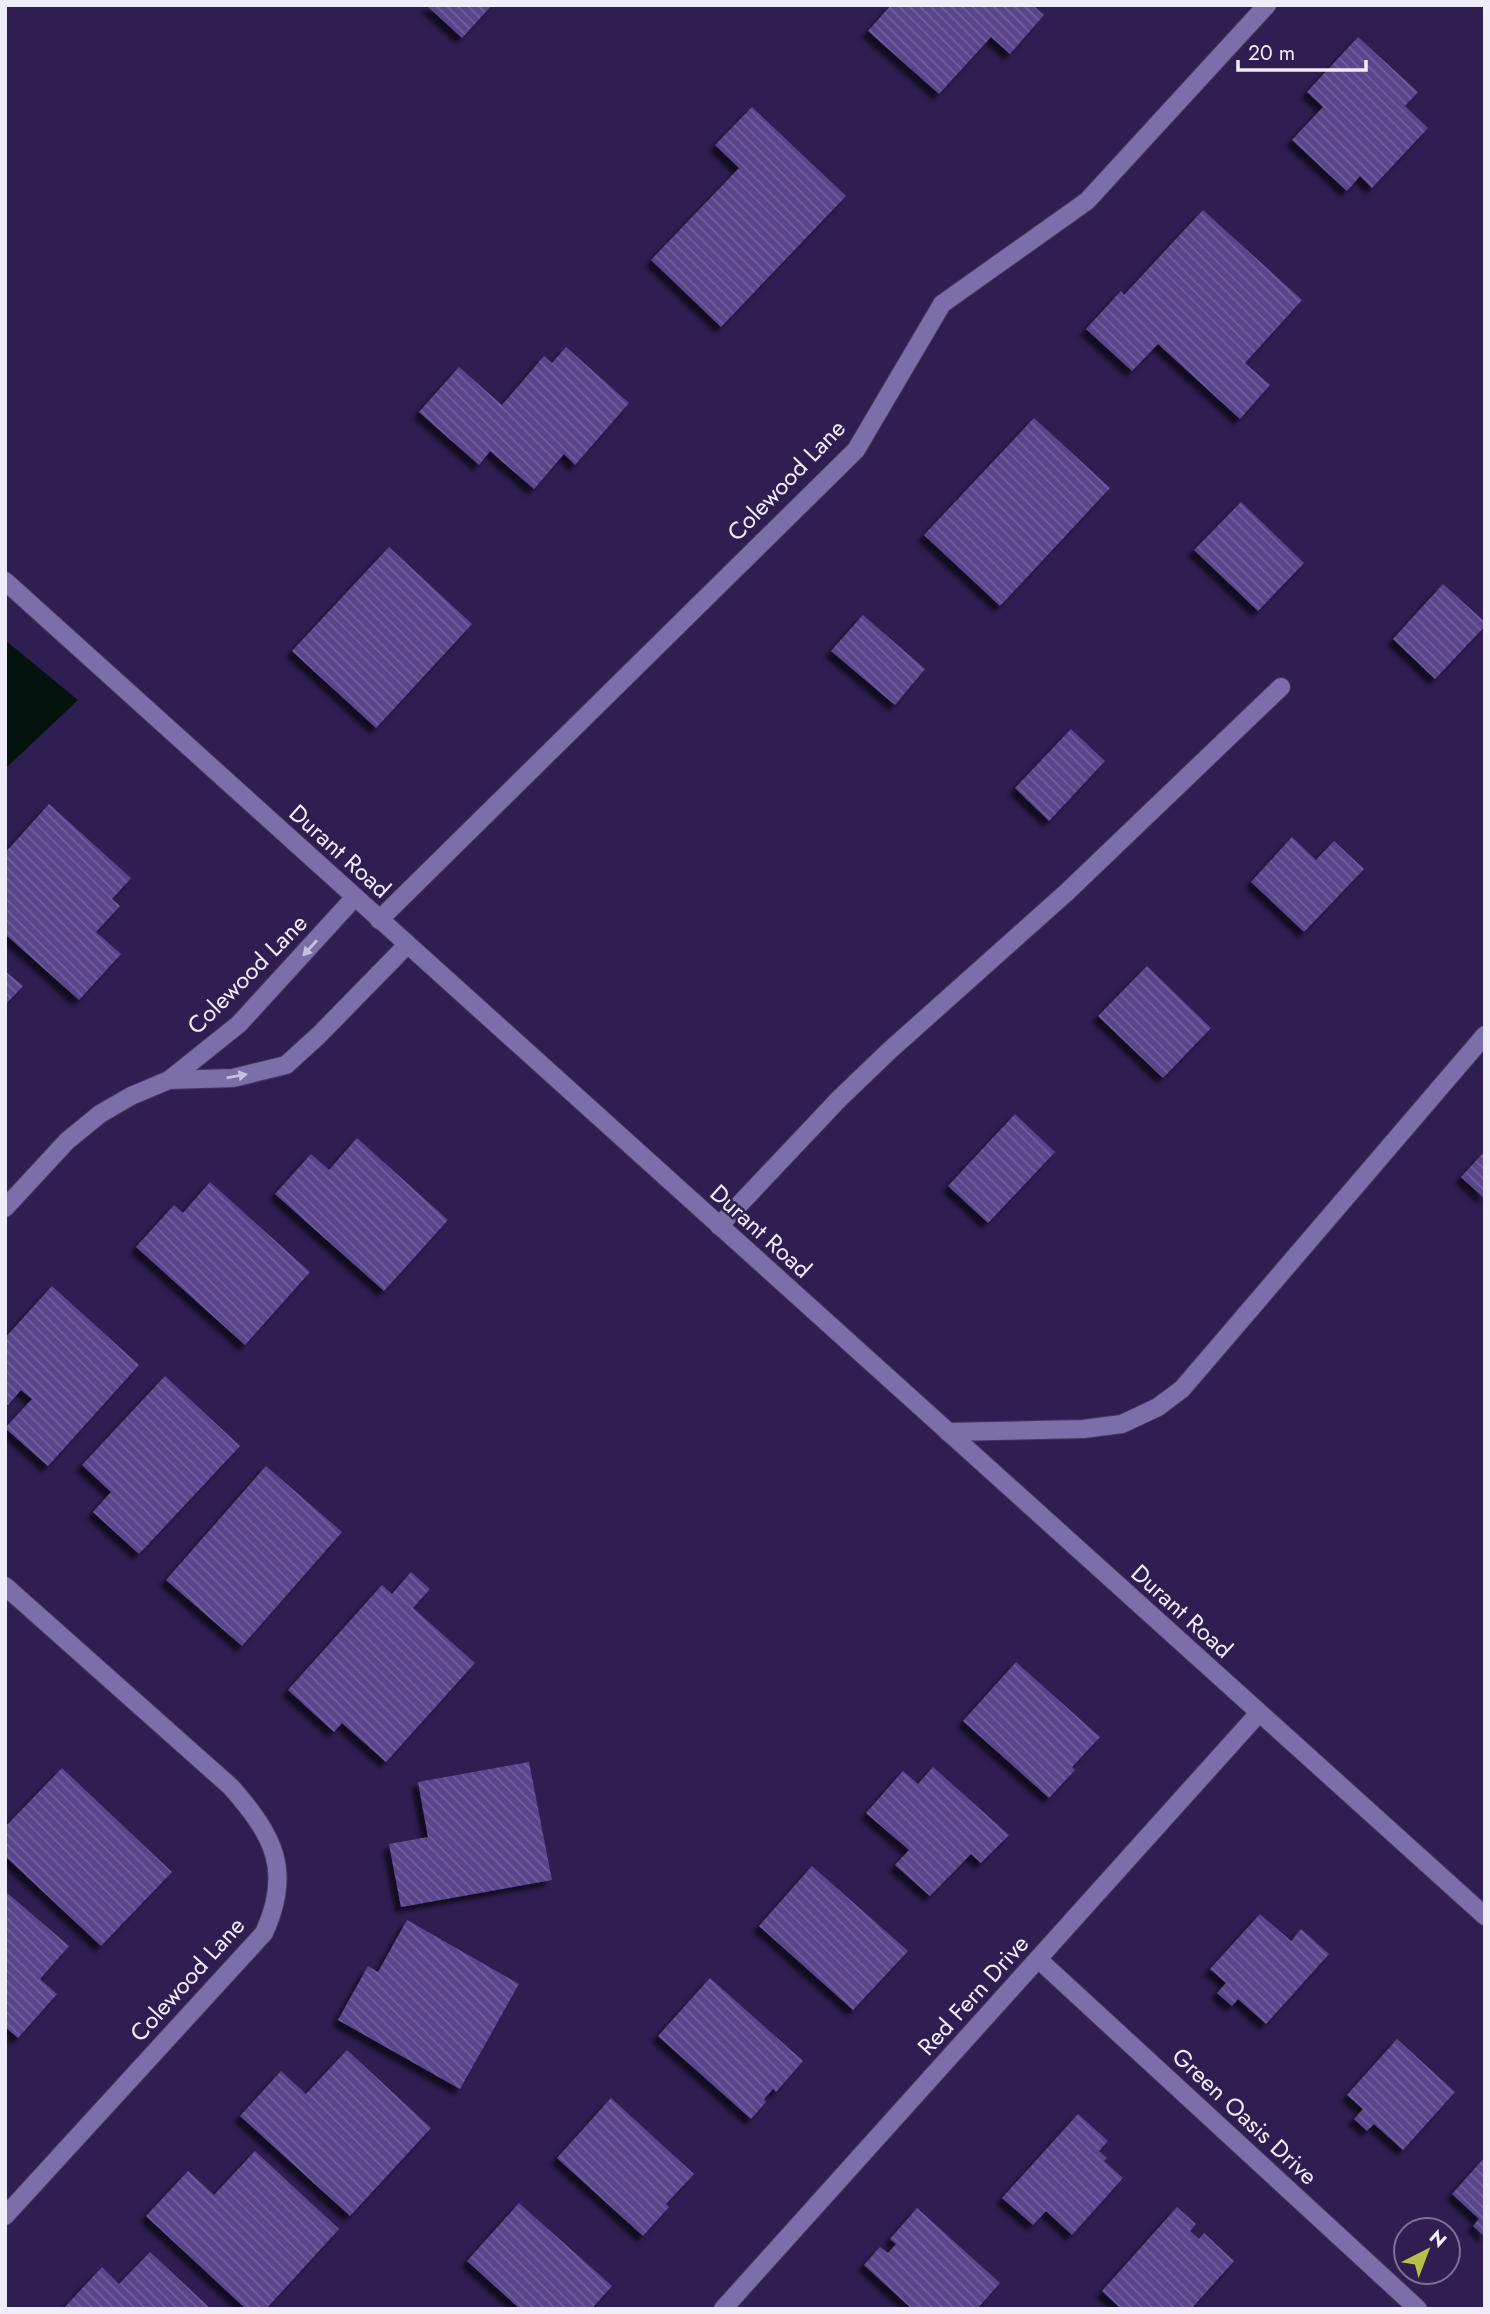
<svg xmlns="http://www.w3.org/2000/svg" width="1490" height="2314" viewBox="0 0 1490 2314" font-family="Jost,sans-serif">
	<defs>
		<pattern id="building-back-hatch" width="6" height="6" patternUnits="userSpaceOnUse" patternTransform="scale(1.75)"><rect width="6" height="6" fill="#59458c"/><path d="M-1 5l2 2M0 0l6 6M5-1l2 2" fill="none" stroke="#71609d"/></pattern>
		<filter id="shadow"><feDropShadow dx="-6" dy="6" stdDeviation="2" flood-color="#0009"/></filter>
	</defs>
	<rect width="100%" height="100%" fill="#2e1e51"/>
	<path fill="#05130f" d="M5,640L78,700L5,769Z"/>
	<g fill="url(#building-back-hatch)" filter="url(#shadow)">
		<path d="M426,5H492L462,38Z"/>
		<path d="M891,5H1033L1044,15L1010,54L991,37L939,94L868,31Z"/>
		<path d="M1358,37L1418,92L1405,106L1428,128L1372,188L1360,176L1347,191L1292,140L1323,107L1307,92Z"/>
		<path d="M752,107L846,196L721,327L651,260L739,168L715,145Z"/>
		<path d="M1203,210L1302,300L1245,363L1270,385L1240,419L1158,344L1132,371L1086,329L1121,291L1124,295Z"/>
		<path d="M566,347L629,403L575,465L564,454L534,489L490,451L479,465L419,412L459,367L502,405L544,356L552,363Z"/>
		<path d="M1034,418L1110,488L1000,606L924,535Z"/>
		<path d="M1241,502L1304,563L1258,611L1194,550Z"/>
		<path d="M389,547L472,624L376,728L292,651Z"/>
		<path d="M1443,584L1485,622V626L1435,679L1393,639Z"/>
		<path d="M863,615L925,669L895,705L831,651Z"/>
		<path d="M1071,729L1105,761L1049,821L1015,788Z"/>
		<path d="M49,804L131,878L112,899L120,906L96,932L121,954L79,1000L5,934V853Z"/>
		<path d="M1292,837L1316,860L1334,841L1364,869L1304,932L1251,882Z"/>
		<path d="M1147,966L1211,1028L1163,1078L1098,1016Z"/>
		<path d="M5,971L23,986L5,1005Z"/>
		<path d="M1015,1114L1055,1152L988,1223L948,1186Z"/>
		<path d="M357,1138L448,1220L384,1291L275,1194L311,1154L329,1170Z"/>
		<path d="M1485,1151V1199L1461,1177Z"/>
		<path d="M210,1182L310,1272L245,1345L136,1247L174,1205L183,1213Z"/>
		<path d="M52,1286L139,1365L48,1466L5,1428L32,1399L21,1390L8,1405L5,1402V1338Z"/>
		<path d="M165,1376L240,1446L139,1554L93,1512L111,1492L82,1465Z"/>
		<path d="M266,1466L342,1532L242,1646L166,1580Z"/>
		<path d="M411,1572L430,1589L413,1608L475,1663L386,1762L342,1723L334,1732L288,1690L382,1585L392,1594Z"/>
		<path d="M1016,1662L1100,1737L1072,1767L1075,1770L1049,1798L963,1721Z"/>
		<path d="M529,1762L552,1880L401,1907L389,1844L428,1837L418,1782Z"/>
		<path d="M933,1767L1009,1835L981,1863L971,1854L930,1896L895,1865L909,1850L866,1813L903,1771L918,1784Z"/>
		<path d="M62,1768L172,1872L101,1946L5,1856V1827Z"/>
		<path d="M812,1866L908,1951L853,2010L759,1926Z"/>
		<path d="M5,1891L69,1946L40,1979L57,1994L18,2038L5,2027Z"/>
		<path d="M1260,1914L1291,1941L1301,1929L1329,1954L1266,2024L1238,1999L1232,2006L1217,1993L1226,1983L1210,1969Z"/>
		<path d="M407,1920L519,1984L460,2089L338,2020L368,1966L378,1972Z"/>
		<path d="M710,1978L803,2061L776,2092L773,2089L764,2099L766,2102L751,2119L658,2036Z"/>
		<path d="M1397,2039L1455,2092L1403,2150L1374,2124L1367,2131L1354,2119L1363,2109L1347,2095Z"/>
		<path d="M347,2050L431,2128L350,2216L240,2116L281,2071L306,2094Z"/>
		<path d="M611,2098L694,2174L666,2204L669,2207L643,2236L557,2158Z"/>
		<path d="M1078,2114L1108,2141L1099,2151L1107,2158L1104,2161L1123,2178L1072,2235L1046,2211L1033,2225L1002,2198Z"/>
		<path d="M255,2151L339,2229L266,2309H246L146,2216L188,2171L214,2195Z"/>
		<path d="M1485,2157V2237L1473,2226L1479,2219L1452,2194Z"/>
		<path d="M519,2203L612,2286L594,2306V2309H520L467,2261Z"/>
		<path d="M1177,2207L1196,2224L1190,2231L1199,2239L1204,2233L1234,2261L1191,2309H1121L1102,2291Z"/>
		<path d="M917,2208L1000,2283L977,2309H912L864,2265L880,2247L888,2253L896,2244L890,2239Z"/>
		<path d="M150,2252L211,2309H63L102,2267L119,2284Z"/>
	</g>
	<g fill="none" stroke-linecap="round" stroke-linejoin="round">
		<defs>
			<g id="lane">
				<path d="M719,1226L839,1099L889,1051L1067,892L1281,687"/>
				<path d="M948,1432L1083,1429L1122,1424L1158,1407L1182,1389L1485,1035"/>
			</g>
			<g id="street">
				<path d="M379,920L856,450L942,304L1087,201L1267,5"/>
				<path d="M169,1080L233,1078L286,1065L319,1035L407,945"/>
				<path d="M5,1208L67,1141L100,1114L131,1096L169,1080L239,1024L355,897"/>
				<path d="M5,1586L231,1787C273,1835 293,1870 264,1933L5,2216"/>
				<path d="M1038,1959L1418,2309"/>
				<path d="M723,2309L1259,1713"/>
			</g>
			<path id="secondary" d="M5,581L1485,1916"/>
		</defs>
		<use href="#lane" stroke="#473760" stroke-width="20"/>
		<use href="#street" stroke="#473760" stroke-width="20"/>
		<use href="#secondary" stroke="#473760" stroke-width="20"/>
		<use href="#lane" stroke="#7c6ea8" stroke-width="18"/>
		<use href="#street" stroke="#7c6ea8" stroke-width="18"/>
		<use href="#secondary" stroke="#7c6ea8" stroke-width="18"/>
	</g>
	<defs><path id="oneway-solid" d="M-6-.8H1V-3.2L6.5 0L1 3.2V.8H-6Z" transform="scale(1.75)"/></defs>
	<g fill="#c7c1dd">
		<use href="#oneway-solid" transform="translate(310 948) rotate(132)"/>
		<use href="#oneway-solid" transform="translate(237 1076) rotate(-10)"/>
	</g>
	<g text-anchor="middle" dominant-baseline="central" stroke-width="5" stroke-linejoin="round" paint-order="stroke">
		<g font-size="24" fill="#efedfa" stroke="#2e1e51">
			<text transform="translate(786 480) rotate(-46)">Colewood Lane</text>
			<text transform="translate(340 851) rotate(42)">Durant Road</text>
			<text transform="translate(247 974) rotate(-45)">Colewood Lane</text>
			<text transform="translate(761 1231) rotate(42)">Durant Road</text>
			<text transform="translate(1182 1611) rotate(42)">Durant Road</text>
			<text transform="translate(187 1979) rotate(-48)">Colewood Lane</text>
			<text transform="translate(973 1995) rotate(-48)">Red Fern Drive</text>
			<text transform="translate(1245 2116) rotate(43)">Green Oasis Drive</text>
		</g>
	</g>
	<rect width="1490" height="2314" fill="none" stroke="#efedfa" stroke-width="14"/>
	<g transform="translate(1427 2251) rotate(42)"><circle r="33" fill="#2e1e51" stroke="#7b7195" stroke-width="2"/>
	<path d="M0-5L12 26L0 18L-12 26Z" fill="#b7c148"/>
	<text y="-10" font-size="19" font-weight="bold" text-anchor="middle" fill="#efedfa">N</text>
	</g>
	<path d="M1238 60v10h128v-10" fill="none" stroke="#efedfa" stroke-width="3.5"/>
	<text x="1248" y="60" font-size="21" fill="#efedfa" stroke="#2e1e51" stroke-width="5" paint-order="stroke">20 m</text>
</svg>
